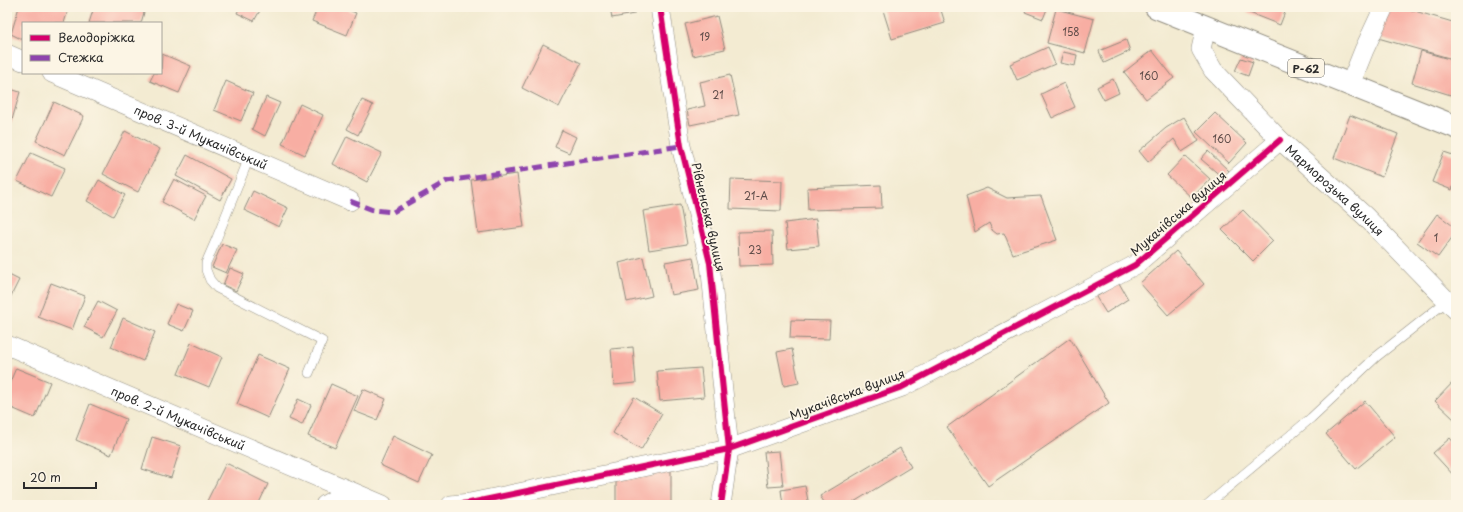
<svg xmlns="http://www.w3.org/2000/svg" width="1463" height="512" viewBox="0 0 1463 512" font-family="'Playpen Sans',sans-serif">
	<rect width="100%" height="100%" fill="#fcf5e5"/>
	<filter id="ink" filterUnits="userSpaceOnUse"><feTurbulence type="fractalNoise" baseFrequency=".025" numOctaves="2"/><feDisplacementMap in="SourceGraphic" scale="8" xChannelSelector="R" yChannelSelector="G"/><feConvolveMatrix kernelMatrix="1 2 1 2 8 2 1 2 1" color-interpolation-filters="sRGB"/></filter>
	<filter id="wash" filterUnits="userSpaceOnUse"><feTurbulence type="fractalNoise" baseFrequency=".012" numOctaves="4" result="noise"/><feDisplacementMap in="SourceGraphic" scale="16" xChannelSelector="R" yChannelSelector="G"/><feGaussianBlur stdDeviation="0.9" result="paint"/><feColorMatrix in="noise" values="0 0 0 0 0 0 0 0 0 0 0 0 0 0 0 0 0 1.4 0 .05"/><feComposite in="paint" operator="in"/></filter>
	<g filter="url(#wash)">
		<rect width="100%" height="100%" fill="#f3ebd2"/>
		<g id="blocks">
			<g fill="#f8aea3">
				<path d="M19,7H69L64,23H23V40L11,34Z"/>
				<path d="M94,7H140L145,9L141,23H89Z"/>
				<path d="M240,7H262L254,21L237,13Z"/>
				<path d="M318,7H341L356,13L347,35L312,21Z"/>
				<path d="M610,7H633L634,14L612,18Z"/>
				<path d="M882,7H940L945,23L892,39Z"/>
				<path d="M1027,7H1043L1047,9L1043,19L1025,12Z"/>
				<path d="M1249,7H1287L1280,25L1247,12Z"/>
				<path d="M1387,7H1401L1456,23V60L1378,38Z"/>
				<path d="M1056,9L1094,19L1085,53L1047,43Z"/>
				<path d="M717,16L725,49L693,56L685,24Z"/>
				<path d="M1126,40L1130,51L1104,63L1099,51Z"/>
				<path d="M543,44L581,63L559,107L522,88Z"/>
				<path d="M1048,47L1055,64L1017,80L1010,64Z"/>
				<path d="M1152,50L1174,78L1146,99L1124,72Z"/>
				<path d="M1421,51L1456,61V90L1454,96L1412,83Z"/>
				<path d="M1063,52L1077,55L1075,66L1060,63Z"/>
				<path d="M162,54L191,66L179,93L150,81L154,73H161Z"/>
				<path d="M1241,58L1253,62L1248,76L1235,71Z"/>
				<path d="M730,75L739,115L690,125L687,110L705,106L700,82Z"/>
				<path d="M1113,79L1119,93L1104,100L1097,87Z"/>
				<path d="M226,81L253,93L241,121L214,110Z"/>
				<path d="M1064,83L1075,107L1052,118L1041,94Z"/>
				<path d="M7,88L20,92L10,127L7,126Z"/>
				<path d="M266,97L280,103L265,136L252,129Z"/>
				<path d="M362,100L373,105L358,135L347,129Z"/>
				<path d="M54,102L84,116L65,155L36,141Z"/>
				<path d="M300,104L323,115L305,155L282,144Z"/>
				<path d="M1215,113L1247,143L1229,163L1196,132Z"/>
				<path d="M1350,115L1398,134L1382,177L1334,158Z"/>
				<path d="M1184,117L1199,141L1182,152L1174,139L1148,162L1139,151L1166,128Z"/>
				<path d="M562,130L576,137L569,153L555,147Z"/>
				<path d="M125,131L160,149L138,192L103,174Z"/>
				<path d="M347,136L382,153L367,182L333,164Z"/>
				<path d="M1208,151L1229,171L1223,178L1201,159Z"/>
				<path d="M1444,152L1456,156V179L1452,190L1432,182Z"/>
				<path d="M31,153L65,168L51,197L17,181Z"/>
				<path d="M187,155L231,179L220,200L176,176Z"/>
				<path d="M1185,156L1210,179L1192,198L1167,175Z"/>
				<path d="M517,174L524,227L478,233L471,180Z"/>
				<path d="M174,179L206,196L194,219L162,202Z"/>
				<path d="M731,179L782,181L781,211L730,209Z"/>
				<path d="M99,180L125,195L113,216L87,201Z"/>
				<path d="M881,185L882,208L808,210L807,188Z"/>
				<path d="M987,188L1007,198L1041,196L1057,240L1013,254L1004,233L997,234L992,230L989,223L975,232L966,196Z"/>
				<path d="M253,191L288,208L279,227L244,210Z"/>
				<path d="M680,205L687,244L649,250L643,211Z"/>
				<path d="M1243,210L1273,241L1253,261L1222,230Z"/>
				<path d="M1437,214L1456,228V232L1438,257L1417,242Z"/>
				<path d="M816,219L819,246L788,249L785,223Z"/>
				<path d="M772,231L773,265L739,266L738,232Z"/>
				<path d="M222,244L237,250L226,273L212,267Z"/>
				<path d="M1176,251L1204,284L1168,315L1140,283Z"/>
				<path d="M643,257L652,296L627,302L619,263Z"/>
				<path d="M693,257L699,290L671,295L665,262Z"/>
				<path d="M230,268L244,274L236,291L223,285Z"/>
				<path d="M7,274L19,280L7,304Z"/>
				<path d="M51,283L85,296L72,330L38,317Z"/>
				<path d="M1119,283L1128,299L1106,313L1096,297Z"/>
				<path d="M98,301L117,311L103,337L84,327Z"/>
				<path d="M176,304L193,311L184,331L167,324Z"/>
				<path d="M123,318L155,332L143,361L111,347Z"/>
				<path d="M791,320L830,321L829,339L790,338Z"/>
				<path d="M1070,338L1109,403L988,486L947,427Z"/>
				<path d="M191,343L222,357L209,387L178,374Z"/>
				<path d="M633,347L636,383L614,385L611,349Z"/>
				<path d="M792,349L799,383L784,386L777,352Z"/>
				<path d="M258,355L290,369L268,418L237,404Z"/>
				<path d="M16,368L50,382L35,418L7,406V389Z"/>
				<path d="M701,368L704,397L660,401L657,371Z"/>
				<path d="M1456,379V419L1455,420L1435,401Z"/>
				<path d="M331,384L358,396L335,448L308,436Z"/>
				<path d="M363,389L386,399L377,420L354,411Z"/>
				<path d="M634,397L662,414L641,450L613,433Z"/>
				<path d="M298,399L311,405L302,425L289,419Z"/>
				<path d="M1365,401L1395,437L1356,469L1326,434Z"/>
				<path d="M90,404L126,419L111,455L76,440Z"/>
				<path d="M393,436L432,455L419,483L380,465Z"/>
				<path d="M152,437L181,446L171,478L142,469Z"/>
				<path d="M1450,438L1456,445V478L1433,453Z"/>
				<path d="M900,448L911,467L849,505H826L820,496Z"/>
				<path d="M779,451L783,486L768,487L764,452Z"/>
				<path d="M226,463L268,484L258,505H205Z"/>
				<path d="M671,467V505H616V477Z"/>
				<path d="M805,486L809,505H783L781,490Z"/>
			</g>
		</g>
	</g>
	<g filter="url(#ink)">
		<use href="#blocks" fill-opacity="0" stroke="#8f8b7e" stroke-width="1"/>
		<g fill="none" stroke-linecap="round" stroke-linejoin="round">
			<defs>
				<g id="service">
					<path d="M249,158L216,240L206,263V270L210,280L217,288L322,341L309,373"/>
					<path d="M1207,505L1311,418L1376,357L1447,301"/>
				</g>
				<g id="minor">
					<path d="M660,7L681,146L710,263L729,449L721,505"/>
					<path id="s1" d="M1206,27L1201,49L1213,70L1280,140L1365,216L1456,310"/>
					<path d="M7,54L23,61"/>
					<path id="s2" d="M52,73L350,201"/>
					<path d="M1350,85L1364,50L1384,7"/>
					<path id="s3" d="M7,345L383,505"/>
					<path d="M325,505L349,491"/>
					<path d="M451,505L470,503L729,449L902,387L1135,265L1280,140"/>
				</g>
				<path id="primary" d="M1156,7L1456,127"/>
			</defs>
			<use href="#service" stroke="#8f8b7e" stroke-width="10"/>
			<use href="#minor" stroke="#8f8b7e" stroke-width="20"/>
			<use href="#primary" stroke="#8f8b7e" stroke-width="24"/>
			<use href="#service" stroke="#fff" stroke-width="9"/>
			<use href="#minor" stroke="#fff" stroke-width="19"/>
			<use href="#primary" stroke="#fff" stroke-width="22"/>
			<path stroke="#8e44ad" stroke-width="5" stroke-dasharray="10 5" stroke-linecap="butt" d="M350,201L373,210L393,212L447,181L681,146"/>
			<defs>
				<g id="cycleway">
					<path d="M660,7L681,146L710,263L729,449L721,505"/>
					<path d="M451,505L470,503L729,449L902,387L1135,265L1280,140"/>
				</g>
			</defs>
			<use href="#cycleway" stroke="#fcf5e5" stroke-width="8"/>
			<use href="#cycleway" stroke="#d6006c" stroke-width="6"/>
		</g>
	</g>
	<g text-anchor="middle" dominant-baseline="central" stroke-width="3.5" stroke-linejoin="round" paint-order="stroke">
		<g font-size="10" fill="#5e4c49">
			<text x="1071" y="31">158</text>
			<text x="705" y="36">19</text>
			<text x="1149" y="75">160</text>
			<text x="718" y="94">21</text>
			<text x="1222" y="138">160</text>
			<text x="756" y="195">21-А</text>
			<text x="1436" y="237">1</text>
			<text x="755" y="249">23</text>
		</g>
		<rect fill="#fcf5e5" stroke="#6a6863" stroke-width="1" x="1288" y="59" width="36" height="18" rx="3"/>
		<g font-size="11" font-weight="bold" fill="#2b2b2b">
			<text x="1306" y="68">Р-62</text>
		</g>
		<g font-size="12" fill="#2b2b2b" stroke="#fcf5e5">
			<text stroke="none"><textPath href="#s2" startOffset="162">пров. 3-й Мукачівський</textPath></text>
			<text stroke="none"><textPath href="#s1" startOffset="218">Марморозька вулиця</textPath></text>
			<text transform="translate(1178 213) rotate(-41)">Мукачівська вулиця</text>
			<text transform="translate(709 217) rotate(77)">Рівненська вулиця</text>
			<text transform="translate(847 394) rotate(-21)">Мукачівська вулиця</text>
			<text stroke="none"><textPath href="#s3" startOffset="186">пров. 2-й Мукачівський</textPath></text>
		</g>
	</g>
	<rect width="1463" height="512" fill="none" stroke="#fcf5e5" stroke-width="24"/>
	<rect x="22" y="22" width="140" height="52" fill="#fcf5e5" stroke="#a8a49b"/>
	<rect x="30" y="35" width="20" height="6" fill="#d6006c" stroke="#a8a49b"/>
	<text x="58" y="42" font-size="12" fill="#2b2b2b">Велодоріжка</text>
	<rect x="30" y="55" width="20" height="6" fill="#8e44ad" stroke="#a8a49b"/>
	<text x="58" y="62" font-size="12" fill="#2b2b2b">Стежка</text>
	<path d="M24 482v6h72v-6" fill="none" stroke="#2b2b2b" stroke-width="2"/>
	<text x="30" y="482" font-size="12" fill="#2b2b2b" stroke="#fcf5e5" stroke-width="3" paint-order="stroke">20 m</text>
</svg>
